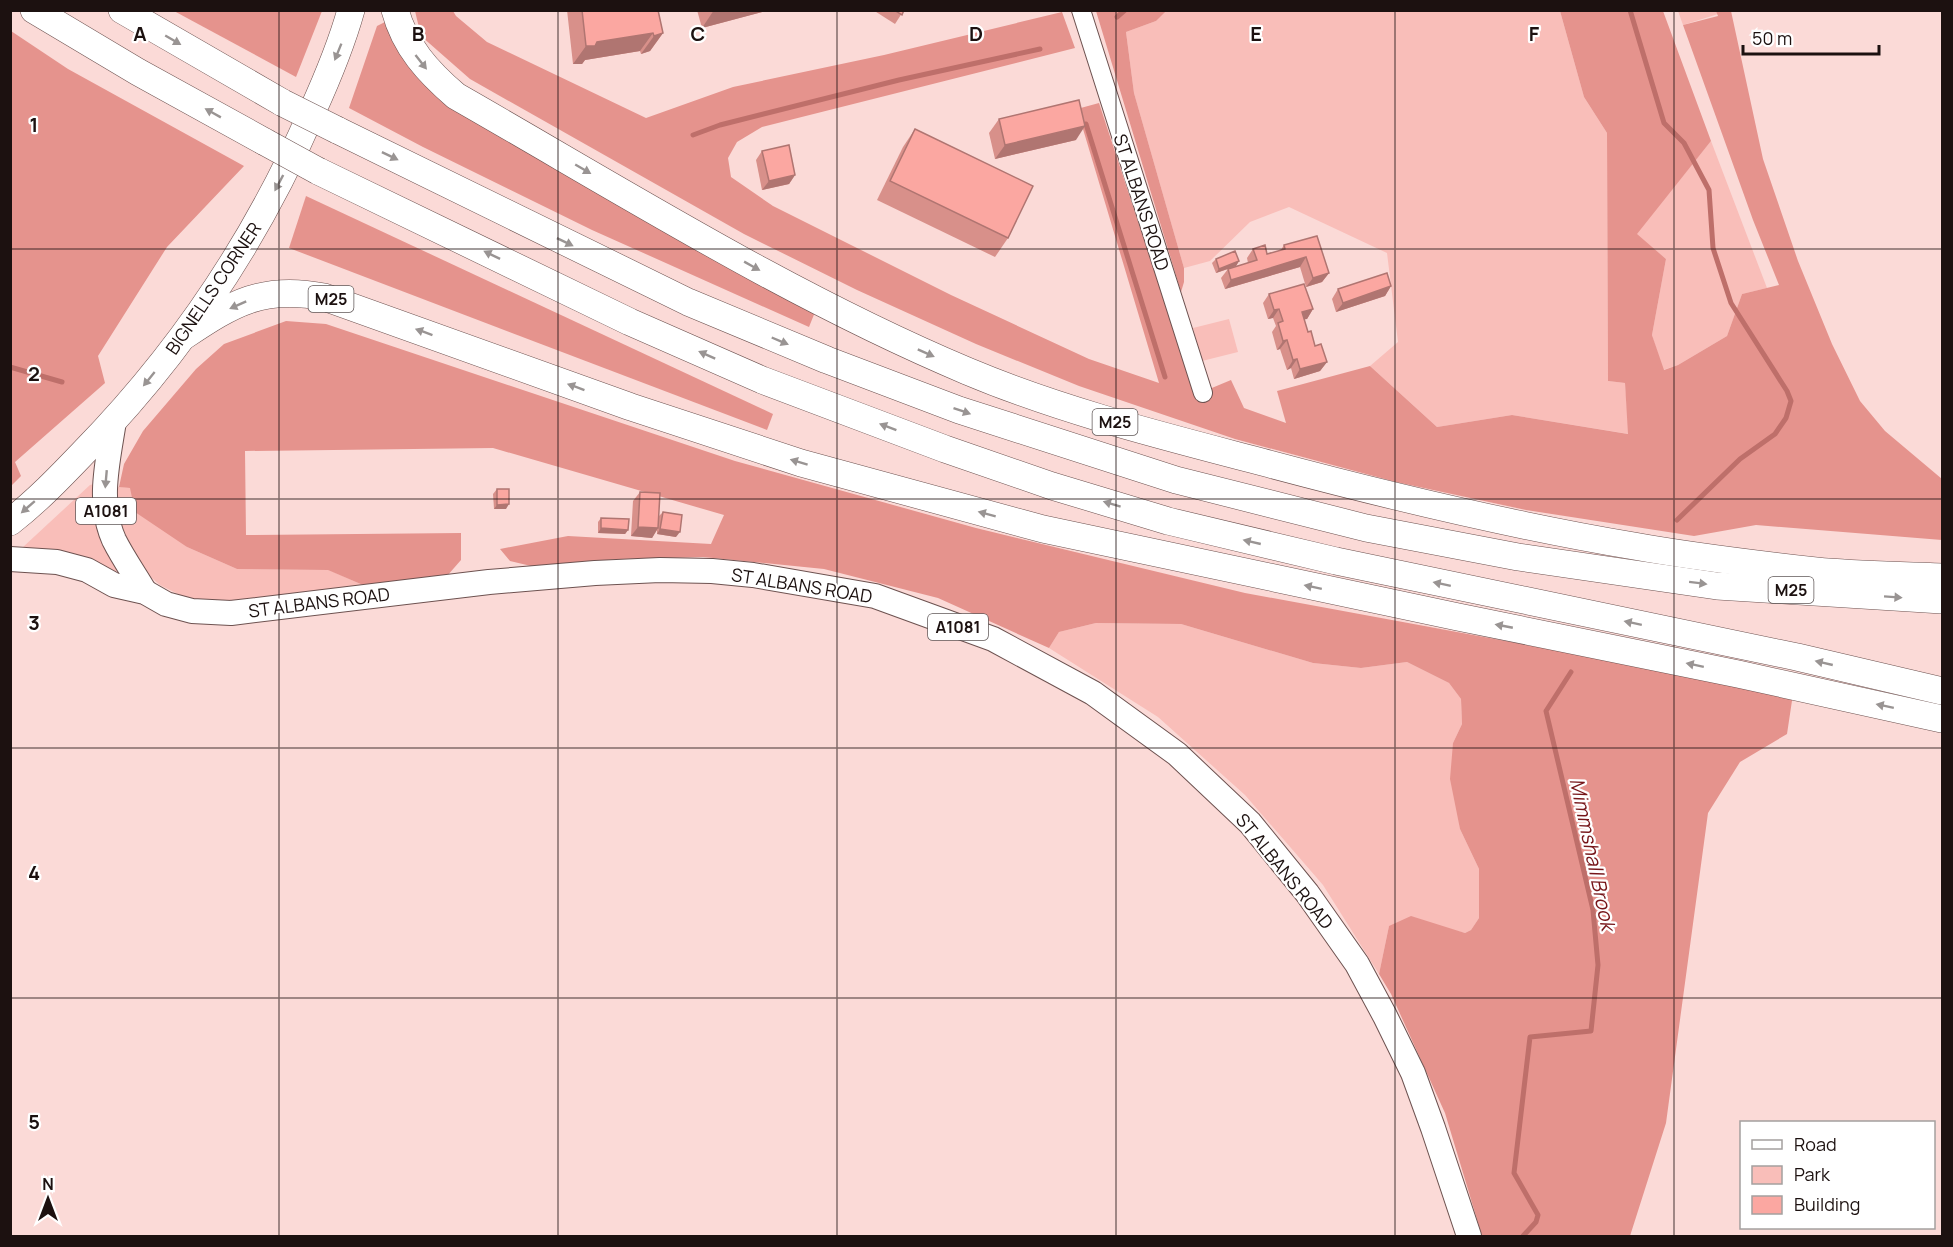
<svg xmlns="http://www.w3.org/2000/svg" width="1953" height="1247" viewBox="0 0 1953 1247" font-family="Manrope,sans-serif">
	<rect width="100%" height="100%" fill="#fbdad7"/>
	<g fill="#f9beb9">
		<path d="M1166,10L1560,11L1584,97L1607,133L1608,381L1625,383L1629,434L1512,415L1437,427L1370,366L1398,342L1387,253L1289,207L1250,222L1210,261L1184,268L1134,93L1126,32L1156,21Z"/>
		<path d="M1731,10L1683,25L1678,11Z"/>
		<path d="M1711,141L1767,288L1742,294L1727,336L1678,365L1663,370L1652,335L1666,259L1636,234Z"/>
		<path d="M1229,319L1238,352L1202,361L1193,328Z"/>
		<path d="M94,484C93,518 97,542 118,569L115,573C80,555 61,548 22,548L90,485Z"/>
		<path d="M111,486L131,488L187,547L237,569L329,570L363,585L225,602L201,601L182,596L160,585L146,573L120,537Z"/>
		<path d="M1096,623L1181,624L1313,663L1361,668L1407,662L1449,683L1461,699L1462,724L1453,743L1460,829L1479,869V918L1471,930L1465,933L1438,926H1389L1379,974L1323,885L1245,795L1158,717L1049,648L1059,632Z"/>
	</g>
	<g fill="#e5938d">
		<path d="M174,11H322L296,77Z"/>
		<path d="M415,11H453L456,16L487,42L646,118L733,87L884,55L1062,12L1075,48L762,127L737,142L728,158L731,177L773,206L951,295L1089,359L1159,383L1077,109L1099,103L1195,395L1231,380L1244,408L1286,423L1277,391L1370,366L1437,427L1512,415L1628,434L1625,383L1608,381L1607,133L1584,97L1560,11H1663L1711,141L1637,234L1666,259L1652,335L1664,370L1678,365L1727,336L1742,294L1779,285L1753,220L1683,25L1718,16L1716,11H1731L1763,159L1798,261L1832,344L1860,401L1885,431L1942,479V540L1756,525L1694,536L1526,510L1396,482L1235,439L1079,386L976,344L857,290L744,234L470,79L421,36Z"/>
		<path d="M1096,11H1166L1156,21L1126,32L1134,93L1184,268V282L1181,292Z"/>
		<path d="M385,22L406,62L815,312L809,327L592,230L423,147L349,108L377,26Z"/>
		<path d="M11,31L68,69L244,166L167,247L98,356L105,383L15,462L21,476L11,486Z"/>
		<path d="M306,196L773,414L767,430L289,248Z"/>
		<path d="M286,321L326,324L735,461L976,528L1245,593L1793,694L1787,734L1740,762L1708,813L1666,1123L1630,1236H1482L1445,1113L1391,994L1379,974L1389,926L1411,916L1465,933L1471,930L1479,918V869L1460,829L1450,779L1453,743L1462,724L1461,699L1449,683L1407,662L1361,668L1313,663L1181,624L1096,623L1059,632L1049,648L938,598L824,569L703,557L620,559L531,566L510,561L500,549L568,536L711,544L724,515L493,448L245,451L246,535L461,533V560L447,576L363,585L328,570L237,569L187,547L135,512L130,488L119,487L124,464L143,431L196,369L224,344Z"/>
	</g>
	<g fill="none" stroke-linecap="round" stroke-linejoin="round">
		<g stroke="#be6f6a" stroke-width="5">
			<path d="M1630,10L1664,123L1684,143L1709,190L1713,248L1731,303L1787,391L1791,401L1786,418L1775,434L1740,459L1677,520"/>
			<path d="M1117,17L1125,10"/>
			<path d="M1086,124L1165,377"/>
			<path d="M693,135L720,125L899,80L1040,49"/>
			<path d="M10,367L62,382"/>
			<path d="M1523,1236L1536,1222L1538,1215L1514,1173L1530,1037L1591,1031L1598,965L1593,910L1546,711L1571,672"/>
		</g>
		<defs>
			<path id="minor" d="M1081,10L1203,393"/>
			<g id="major">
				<path d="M114,421C108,461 97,502 114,540C123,558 135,575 145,592"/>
				<path d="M10,559L57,562L87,570L114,585L145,592L166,604L192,611L231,613L489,582L595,573L660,570L712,571L753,575L875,596L993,639L1093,693L1177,754L1250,823L1307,893L1357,964L1385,1016L1413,1073L1433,1128L1469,1236"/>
			</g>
			<g id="highway">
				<path d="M34,10L138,72L265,142"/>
				<path d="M122,10L283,103"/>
				<path d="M395,10C405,47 428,72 456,96C624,192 789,296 967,371C1062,411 1163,436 1262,462C1385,495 1509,525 1634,546C1694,557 1755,564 1816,571C1857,575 1900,575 1942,577"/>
				<path d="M337,130L688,302L827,360L959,410L1176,480L1366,528L1518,557L1717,586L1942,600"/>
				<path d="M318,171L630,322L762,380L945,449L1052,486L1168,521L1336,561L1797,657L1942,691"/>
				<path d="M184,336C233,303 263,285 324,297L631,407L801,463L1043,529L1458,617L1738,674L1942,719"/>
				<path d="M10,522C37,501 60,477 83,453C179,355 257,239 312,112C327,79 341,46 351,10"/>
			</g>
		</defs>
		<use href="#minor" stroke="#6d5250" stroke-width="20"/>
		<use href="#major" stroke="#6d5250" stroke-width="26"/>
		<use href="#highway" stroke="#6d5250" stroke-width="28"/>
		<use href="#minor" stroke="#fff" stroke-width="18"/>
		<use href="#major" stroke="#fff" stroke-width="24"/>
		<use href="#highway" stroke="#fff" stroke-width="27"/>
		<defs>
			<g id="highway-bridge">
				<path d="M283,103L337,130"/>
				<path d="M265,142L318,171"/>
			</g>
		</defs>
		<use href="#highway-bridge" stroke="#6d5250" stroke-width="28" stroke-linecap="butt"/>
		<use href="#highway-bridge" stroke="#fff" stroke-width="27"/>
	</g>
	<g fill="#d8908a">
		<path d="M567,10H658L663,33L650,51L641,54L640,51L585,60L582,64H573Z"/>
		<path d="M697,10H770L702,28Z"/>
		<path d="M873,10H904L895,24Z"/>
		<path d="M999,119L1076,140L995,159L989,133Z"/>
		<path d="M915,129L1008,238L995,257L877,200L903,147Z"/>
		<path d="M762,151L795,175L789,184L762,190L756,160Z"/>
		<path d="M1317,236L1329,273L1322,282L1306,287L1300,267L1225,289L1221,278L1228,269L1216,273L1212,263L1216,259L1239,261L1236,266L1229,268L1248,263L1247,258L1253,249L1267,254L1281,250L1284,245Z"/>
		<path d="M1391,286L1385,296L1336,312L1332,299L1338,289Z"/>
		<path d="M1269,294L1313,309L1307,319H1304L1308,332L1315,346L1327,362L1320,371L1294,379L1291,368L1287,370L1280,349L1277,350L1272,332L1276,326L1273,318L1268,319L1263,303Z"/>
		<path d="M497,489L506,509H494L493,494Z"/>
		<path d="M640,492L659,516L663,512L676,537L657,534V530L652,538L631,536L633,501Z"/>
		<path d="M601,518L628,530L625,534L598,533V522Z"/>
	</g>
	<g fill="#b07571">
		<path d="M714,10H770L702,28Z"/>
		<path d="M653,33L640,51L585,60L582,64H573L586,46L597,42Z"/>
		<path d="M663,33L650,51L641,54L654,36Z"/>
		<path d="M1085,126L1076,140L995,159L1005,145Z"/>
		<path d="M795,175L789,184L762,190L769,181Z"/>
		<path d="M1306,257L1300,267L1225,289L1231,280Z"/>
		<path d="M1239,261L1236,266L1216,273L1219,269Z"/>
		<path d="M1329,273L1322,282L1306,287L1313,278Z"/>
		<path d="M1391,286L1385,296L1336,312L1343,303Z"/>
		<path d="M1279,309L1273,318L1268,319L1274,310Z"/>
		<path d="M1313,309L1307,319L1296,321L1302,312Z"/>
		<path d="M1287,340L1280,349L1277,350L1283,341Z"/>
		<path d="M1297,359L1291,368L1287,370L1293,360Z"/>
		<path d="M1327,362L1320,371L1294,379L1300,369Z"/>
		<path d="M509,504L506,509H494L497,505Z"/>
		<path d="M638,527L658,528L652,538L631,536Z"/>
		<path d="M601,528L628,530L625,534L598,533Z"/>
		<path d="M660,529L680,532L676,537L657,534Z"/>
	</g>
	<g fill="#fba7a1" stroke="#b07571" stroke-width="1.5">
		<path d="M582,10H658L663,33L654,36L653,33L597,42L595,46H586Z"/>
		<path d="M894,10H904L902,15Z"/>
		<path d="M1079,100L1085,126L1005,145L999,119Z"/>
		<path d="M915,129L1033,186L1008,238L890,181Z"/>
		<path d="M789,145L795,175L769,181L762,151Z"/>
		<path d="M1317,236L1329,273L1313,278L1306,257L1231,280L1228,269L1257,260L1253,249L1265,245L1267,254L1285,249L1284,245Z"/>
		<path d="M1235,251L1239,261L1219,269L1216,259Z"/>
		<path d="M1387,273L1391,286L1343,303L1338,289Z"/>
		<path d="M1304,284L1313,309L1302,312L1308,332L1311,331L1315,346L1321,344L1327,362L1300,369L1297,359L1293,360L1287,340L1283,341L1278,323L1283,321L1279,309L1274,310L1269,294Z"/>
		<path d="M497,489H509V504L497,505Z"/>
		<path d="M640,492L660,493L658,528L638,527Z"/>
		<path d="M663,512L682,515L680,532L660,529Z"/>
		<path d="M601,518L629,519L628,530L601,528Z"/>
	</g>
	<defs><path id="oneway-solid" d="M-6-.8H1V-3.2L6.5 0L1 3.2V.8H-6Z" transform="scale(1.5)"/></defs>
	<g fill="#999493">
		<use href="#oneway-solid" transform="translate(173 40) rotate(30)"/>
		<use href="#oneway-solid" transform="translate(338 52) rotate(112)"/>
		<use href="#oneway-solid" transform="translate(421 62) rotate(52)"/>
		<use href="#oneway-solid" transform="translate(213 113) rotate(-151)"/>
		<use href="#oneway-solid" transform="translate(390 156) rotate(26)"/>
		<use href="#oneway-solid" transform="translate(583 169) rotate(30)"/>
		<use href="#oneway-solid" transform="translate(279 183) rotate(118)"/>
		<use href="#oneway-solid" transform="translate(565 242) rotate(26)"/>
		<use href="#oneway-solid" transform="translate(492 255) rotate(-154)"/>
		<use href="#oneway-solid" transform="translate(752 266) rotate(29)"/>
		<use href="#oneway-solid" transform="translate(238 305) rotate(156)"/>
		<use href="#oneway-solid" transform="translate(424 332) rotate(-160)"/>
		<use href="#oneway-solid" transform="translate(780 341) rotate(23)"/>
		<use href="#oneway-solid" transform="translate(926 353) rotate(24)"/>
		<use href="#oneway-solid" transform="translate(707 355) rotate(-156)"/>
		<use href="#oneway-solid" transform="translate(149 379) rotate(129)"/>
		<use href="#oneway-solid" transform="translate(576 387) rotate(-160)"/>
		<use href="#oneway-solid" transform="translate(962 411) rotate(19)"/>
		<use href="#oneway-solid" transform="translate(888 427) rotate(-159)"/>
		<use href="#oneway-solid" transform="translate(799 462) rotate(-163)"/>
		<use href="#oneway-solid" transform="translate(106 479) rotate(95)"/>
		<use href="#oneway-solid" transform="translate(1112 504) rotate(-163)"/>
		<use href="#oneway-solid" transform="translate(28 507) rotate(139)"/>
		<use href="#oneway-solid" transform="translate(987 514) rotate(-165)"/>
		<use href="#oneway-solid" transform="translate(1252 542) rotate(-167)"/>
		<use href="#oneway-solid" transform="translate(1698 583) rotate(7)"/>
		<use href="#oneway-solid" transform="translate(1442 584) rotate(-168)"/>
		<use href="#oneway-solid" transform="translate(1313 587) rotate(-168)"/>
		<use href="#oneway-solid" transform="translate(1893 597) rotate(4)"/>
		<use href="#oneway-solid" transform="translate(1633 623) rotate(-168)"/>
		<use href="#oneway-solid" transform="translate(1504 626) rotate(-169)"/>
		<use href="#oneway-solid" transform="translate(1824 663) rotate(-167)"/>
		<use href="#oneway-solid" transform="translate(1695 665) rotate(-168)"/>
		<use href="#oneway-solid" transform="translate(1885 706) rotate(-168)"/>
	</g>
	<path fill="none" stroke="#1c1110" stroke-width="1.5" stroke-opacity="0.55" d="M279,10V1236M558,10V1236M837,10V1236M1116,10V1236M1395,10V1236M1674,10V1236M10,249H1942M10,499H1942M10,748H1942M10,998H1942"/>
	<g text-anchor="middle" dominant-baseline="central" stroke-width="4.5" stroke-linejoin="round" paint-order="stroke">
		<g fill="#fff" stroke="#605858" stroke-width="1.5">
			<rect x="308.5" y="286" width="45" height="26" rx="4.5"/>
			<rect x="1092.5" y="409" width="45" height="26" rx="4.5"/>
			<rect x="76" y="498" width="60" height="26" rx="4.5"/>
			<rect x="1768.5" y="577" width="45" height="26" rx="4.5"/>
			<rect x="928" y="614" width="60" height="26" rx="4.5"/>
		</g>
		<g font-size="16" font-weight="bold" fill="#1c1110">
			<text x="331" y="299">M25</text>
			<text x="1115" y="422">M25</text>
			<text x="106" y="511">A1081</text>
			<text x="1791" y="590">M25</text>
			<text x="958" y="627">A1081</text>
		</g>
		<g font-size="18" fill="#1c1110" stroke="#fff">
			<text transform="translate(1142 202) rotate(72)">ST ALBANS ROAD</text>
			<text transform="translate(213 288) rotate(-56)">BIGNELLS CORNER</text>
			<text transform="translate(802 585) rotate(9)">ST ALBANS ROAD</text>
			<text transform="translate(319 602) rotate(-7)">ST ALBANS ROAD</text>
			<text transform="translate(1285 871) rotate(51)">ST ALBANS ROAD</text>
		</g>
		<g font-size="20" font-style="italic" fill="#761519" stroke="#fff">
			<text transform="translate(1593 854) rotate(78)">Mimmshall Brook</text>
		</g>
	</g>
	<g font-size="20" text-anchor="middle" font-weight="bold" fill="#1c1110" stroke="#fff" stroke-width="4.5" stroke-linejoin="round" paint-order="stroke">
		<text x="140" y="41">A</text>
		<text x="418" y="41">B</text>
		<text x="698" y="41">C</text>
		<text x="976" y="41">D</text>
		<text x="1256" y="41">E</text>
		<text x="1534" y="41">F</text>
		<text x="34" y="132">1</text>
		<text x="34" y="381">2</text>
		<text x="34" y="630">3</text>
		<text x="34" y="880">4</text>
		<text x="34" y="1129">5</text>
	</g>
	<rect width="1953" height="1247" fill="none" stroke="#1c1110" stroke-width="24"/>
	<rect x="1740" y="1121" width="195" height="108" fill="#ffffff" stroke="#a4a09f" stroke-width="1.5"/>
	<rect x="1752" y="1140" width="30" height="9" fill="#ffffff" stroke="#a4a09f" stroke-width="1.5"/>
	<text x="1794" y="1151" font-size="18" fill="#1c1110">Road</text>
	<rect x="1752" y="1166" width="30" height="18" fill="#f9beb9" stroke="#a4a09f" stroke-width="1.5"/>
	<text x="1794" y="1181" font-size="18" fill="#1c1110">Park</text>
	<rect x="1752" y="1196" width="30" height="18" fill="#fba7a1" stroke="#a4a09f" stroke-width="1.5"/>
	<text x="1794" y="1211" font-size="18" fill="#1c1110">Building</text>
	<g transform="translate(48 1199)" stroke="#ffffff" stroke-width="4.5" paint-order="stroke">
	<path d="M0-4.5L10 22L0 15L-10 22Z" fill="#1c1110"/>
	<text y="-9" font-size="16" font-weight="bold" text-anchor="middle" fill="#1c1110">N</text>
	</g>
	<path d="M1743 45v9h136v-9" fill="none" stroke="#1c1110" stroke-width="3"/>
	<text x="1752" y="45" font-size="18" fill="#1c1110" stroke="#ffffff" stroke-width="4.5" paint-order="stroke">50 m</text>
</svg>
